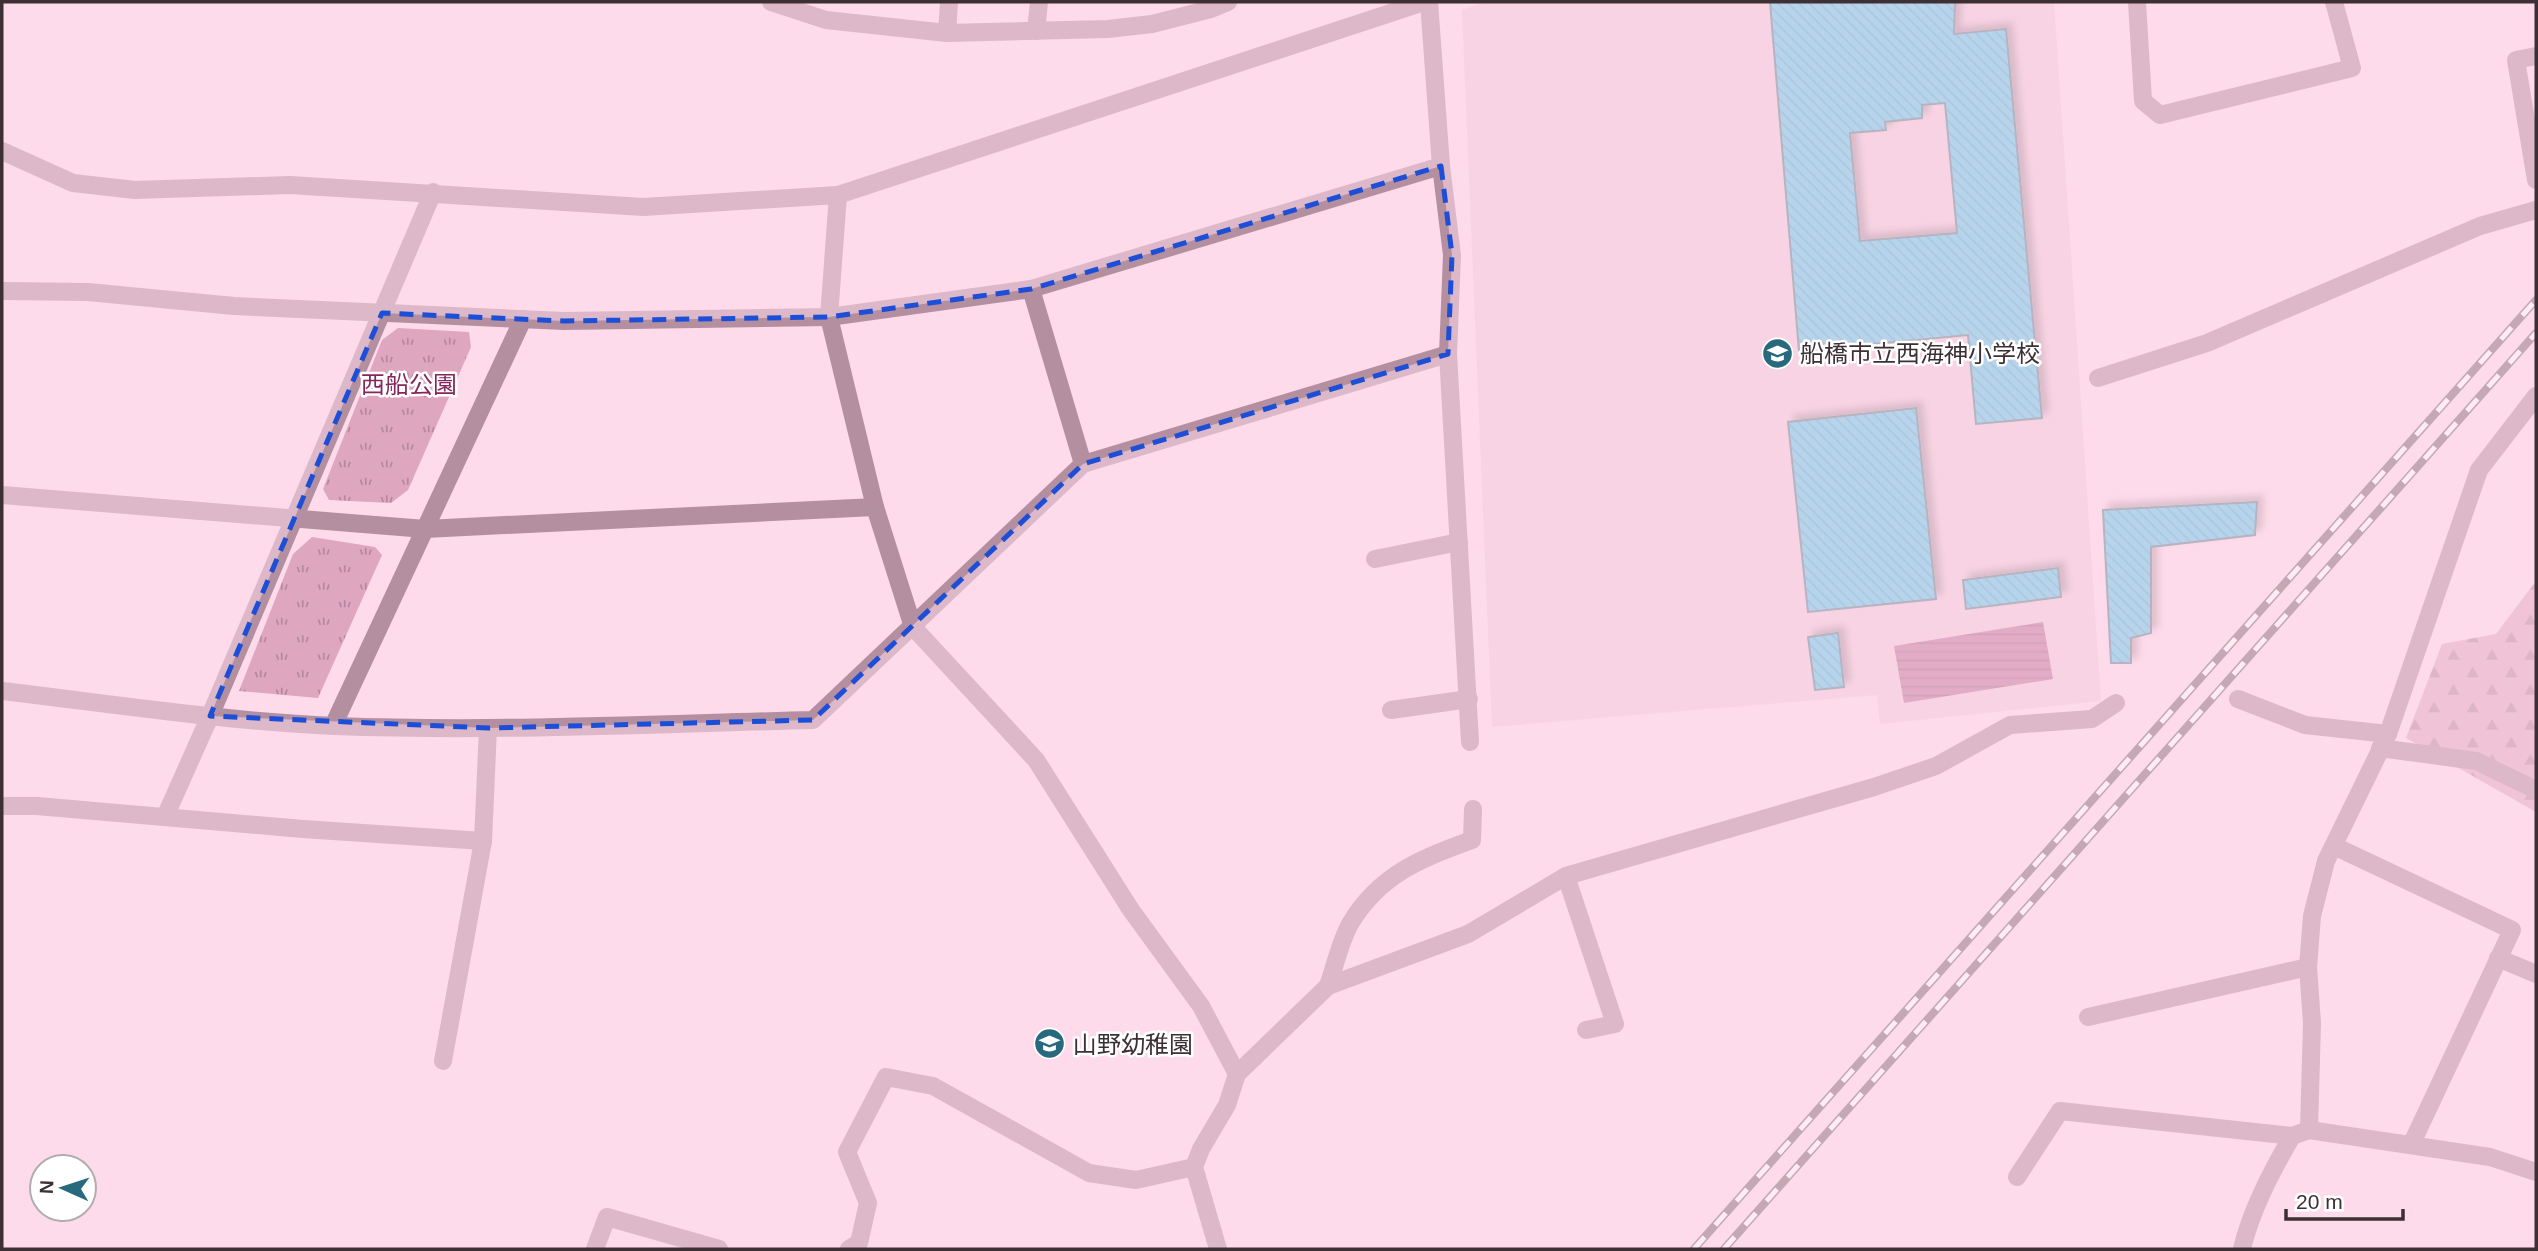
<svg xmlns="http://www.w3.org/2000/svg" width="2538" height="1251" viewBox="0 0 2538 1251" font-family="Helvetica,'Noto Sans JP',sans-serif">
	<defs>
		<pattern id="grass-tufts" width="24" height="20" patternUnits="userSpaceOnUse" patternTransform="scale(1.75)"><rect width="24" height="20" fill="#dfa6c0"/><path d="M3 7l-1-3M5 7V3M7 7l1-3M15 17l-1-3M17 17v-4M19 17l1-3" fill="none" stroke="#b6889d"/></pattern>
		<pattern id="forest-firs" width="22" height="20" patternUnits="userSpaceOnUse" patternTransform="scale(1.75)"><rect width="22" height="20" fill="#dfa6c0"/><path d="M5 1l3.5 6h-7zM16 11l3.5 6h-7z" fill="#b6889d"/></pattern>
		<pattern id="water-rules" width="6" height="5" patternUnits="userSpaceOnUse" patternTransform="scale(1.75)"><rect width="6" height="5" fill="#c4749b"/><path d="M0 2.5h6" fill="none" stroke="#a0607f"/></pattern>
		<pattern id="building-back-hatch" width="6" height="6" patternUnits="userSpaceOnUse" patternTransform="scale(1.75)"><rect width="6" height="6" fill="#5ecdef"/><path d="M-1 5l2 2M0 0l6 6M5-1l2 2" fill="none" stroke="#53b0ce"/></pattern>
		<filter id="shadow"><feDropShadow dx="6" dy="-6" stdDeviation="3.5" flood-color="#0004"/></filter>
	</defs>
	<rect width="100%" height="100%" fill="#fddbea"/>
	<path fill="#f2cbdc" d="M1486,2H2054L2101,701L1880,724L1877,695L1492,727L1462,10Z"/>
	<g fill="url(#grass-tufts)">
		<path d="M398,328L469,332L471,347L408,490L391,503L329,500L323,489L382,340Z"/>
		<path d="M312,537L375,547L382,555L318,698L239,691L293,554Z"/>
	</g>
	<path fill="url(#forest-firs)" d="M2536,581V812L2406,738L2442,644L2496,634Z"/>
	<path fill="url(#water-rules)" d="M2043,622L2053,679L1904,703L1894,646Z"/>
	<g fill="url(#building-back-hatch)" stroke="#628490" stroke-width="2" fill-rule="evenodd" filter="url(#shadow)">
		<path d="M1770,2H1955L1954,34L2006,29L2042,418L1976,424L1968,335L1799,351ZM1945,103L1957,233L1860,241L1850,133L1886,130L1885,122L1922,118V105Z"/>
		<path d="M1916,408L1936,599L1808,612L1788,422Z"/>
		<path d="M2257,502L2255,535L2151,547V633L2131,638V663H2111L2103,510Z"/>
		<path d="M2058,568L2061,597L1966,609L1963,580Z"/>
		<path d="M1838,633L1844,687L1815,690L1808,637Z"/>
	</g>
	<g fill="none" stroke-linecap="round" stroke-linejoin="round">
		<g stroke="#b48fa0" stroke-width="18">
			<path d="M771,2L826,20L947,33L1108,29L1152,24L1211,9L1228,2"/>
			<path d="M1429,2L1441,166L1452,255L1448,354L1470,742"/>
			<path d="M2137,2L2143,101L2160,115L2352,68L2334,2"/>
			<path d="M1036,31L1039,2"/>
			<path d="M947,33L949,2"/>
			<path d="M2536,56L2516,60L2536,180"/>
			<path d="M2,151L73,183L135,190L290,185L643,207L838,195L1424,2"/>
			<path d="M838,195L829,317L875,507L913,627L1036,760L1131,910L1201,1006L1237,1074"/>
			<path d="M1031,289L1083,464"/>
			<path d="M2,291L88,292L234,306L564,321L829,317L1031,289L1441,166"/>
			<path d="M2098,378L2207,343L2480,226L2536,210"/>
			<path d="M2,495L425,529L875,507"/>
			<path d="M1375,559L1459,542"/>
			<path d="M2,691C112,704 223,721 335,726C494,732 654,724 813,720L1083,464L1448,354"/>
			<path d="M2238,699L2305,725L2388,734"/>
			<path d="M1391,710L1469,699"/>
			<path d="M333,726L523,319"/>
			<path d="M2380,748L2476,761L2536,790"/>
			<path d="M2,806H37L303,829L483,841L488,728"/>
			<path d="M165,817L210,716L433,192"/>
			<path d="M2334,846L2512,930L2412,1143"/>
			<path d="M1566,876L1615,1024L1586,1030"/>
			<path d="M2498,958L2536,974"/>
			<path d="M1328,986C1335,966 1340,942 1350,924C1379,875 1421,858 1472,840L1473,809"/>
			<path d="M2088,1017L2308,967"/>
			<path d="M443,1061L483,841"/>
			<path d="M2309,1130L2312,1023L2308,967L2312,916L2326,861L2388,734L2479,470L2536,396"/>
			<path d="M2017,1177L2060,1111L2292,1136"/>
			<path d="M595,1249L607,1217L719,1249"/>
			<path d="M849,1249L859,1243L868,1203L847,1152L886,1077L933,1086L1089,1173L1136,1180L1194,1167"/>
			<path d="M1218,1249L1194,1167L1201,1149L1227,1105L1237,1074L1328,986L1468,934L1566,876L1874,787L1936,766L2010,725L2092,719L2116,703"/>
			<path d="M2242,1249C2251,1210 2272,1171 2292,1136L2309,1130L2490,1157L2536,1172"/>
		</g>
		<defs>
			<g id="rail">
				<path d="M1694,1249L2536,300"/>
				<path d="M1724,1249L2536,333"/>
			</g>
		</defs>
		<use href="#rail" stroke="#7e6a73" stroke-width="8"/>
		<use href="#rail" stroke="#fff" stroke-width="5" stroke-dasharray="16" stroke-linecap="butt"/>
	</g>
	<path d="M0 0H2538V1251H0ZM1441,166L1452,255L1448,354L1083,464L813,720L488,728L210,716L382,313L564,321L829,317L1031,289Z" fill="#fddbea" fill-opacity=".55" fill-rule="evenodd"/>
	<path fill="none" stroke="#1d4ed8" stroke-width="5" stroke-dasharray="14 9" stroke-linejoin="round" d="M1441,166L1452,255L1448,354L1083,464L813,720L488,728L210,716L382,313L564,321L829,317L1031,289Z"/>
	<defs>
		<symbol id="school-disc" viewBox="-11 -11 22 22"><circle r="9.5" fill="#28697d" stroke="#fff"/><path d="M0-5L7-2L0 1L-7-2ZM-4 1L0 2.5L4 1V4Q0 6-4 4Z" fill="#fff"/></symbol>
	</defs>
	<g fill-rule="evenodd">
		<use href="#school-disc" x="1760" y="336" width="35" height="35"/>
		<use href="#school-disc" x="1032" y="1026" width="35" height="35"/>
	</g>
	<g text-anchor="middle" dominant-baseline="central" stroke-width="5" stroke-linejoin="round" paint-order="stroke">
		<g font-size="24" fill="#3c3035" stroke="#fff" text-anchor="start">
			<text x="1800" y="353">船橋市立西海神小学校</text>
			<text x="1073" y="1044">山野幼稚園</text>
		</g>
		<g font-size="24" fill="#85265c" stroke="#fff">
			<text x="409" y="384">西船公園</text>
		</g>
	</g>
	<rect width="2538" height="1251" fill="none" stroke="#3c3035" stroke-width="7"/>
	<g transform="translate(63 1188) rotate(273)"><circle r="33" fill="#ffffff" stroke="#b1acae" stroke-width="2"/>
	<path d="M0-5L12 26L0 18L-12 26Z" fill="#28697d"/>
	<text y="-10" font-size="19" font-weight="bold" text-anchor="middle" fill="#3c3035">N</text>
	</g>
	<path d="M2286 1209v10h117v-10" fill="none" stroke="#3c3035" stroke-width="3.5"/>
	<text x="2296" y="1209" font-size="21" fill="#3c3035" stroke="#ffffff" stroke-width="5" paint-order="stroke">20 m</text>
</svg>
